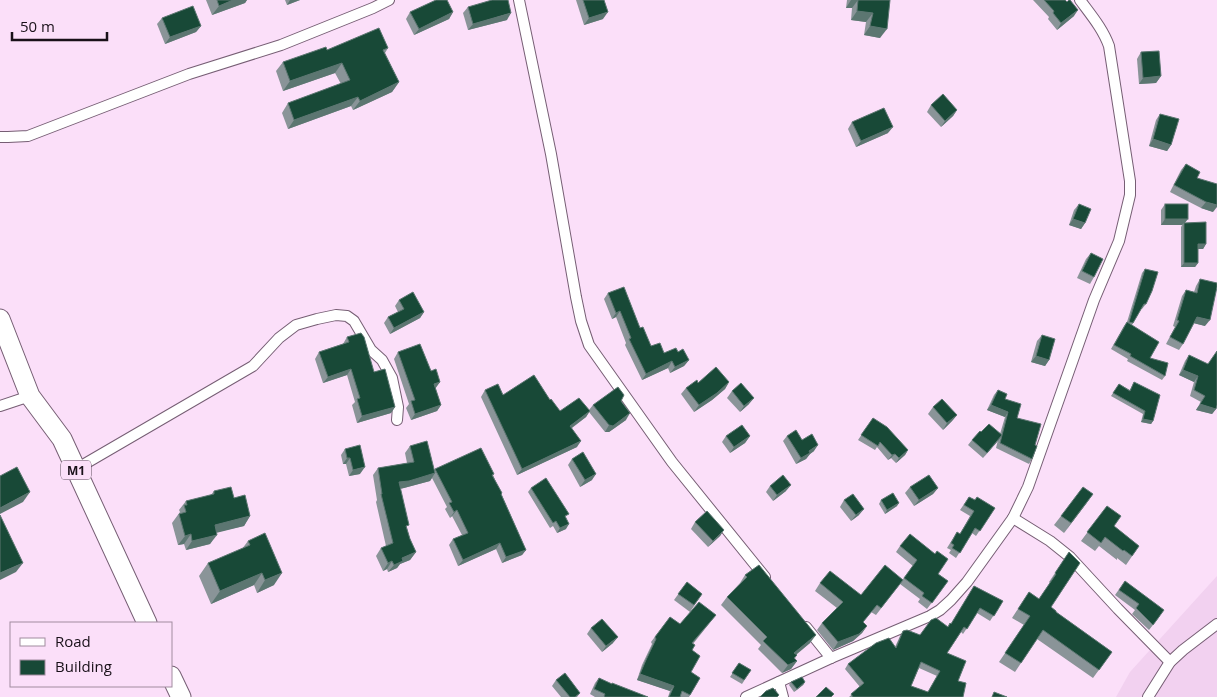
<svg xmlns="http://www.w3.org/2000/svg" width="1217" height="697" viewBox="0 0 1217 697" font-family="'Open Sans',sans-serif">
	<rect width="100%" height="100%" fill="#fbdff9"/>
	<path fill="#f2d1f0" d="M1217,576V697H1116L1130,672Z"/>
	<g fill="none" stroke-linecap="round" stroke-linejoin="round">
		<defs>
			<g id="street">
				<path d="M519,0L551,154L576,297L581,321L589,345L672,462L765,577"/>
				<path d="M0,137H8L28,136L189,74L281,45L373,8L389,0"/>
				<path d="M0,406L30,396"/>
				<path d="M76,469L253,366L279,338L296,325L317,319L336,315L347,316L354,321L371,350L382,360L392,378L398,407L397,420"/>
				<path d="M1013,518L1050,541L1070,557L1118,609L1170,662"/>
				<path d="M806,627L831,658"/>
				<path d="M779,682L783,697"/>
				<path d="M746,697L831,658L930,616L940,610L951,600L967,582L1013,518L1028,487L1094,300L1119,241L1130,195V181L1109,46C1103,29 1091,15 1080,0"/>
				<path d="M1148,697L1170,662L1183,650L1217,624"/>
			</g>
			<g id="highway">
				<path d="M0,319L30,396L62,439L147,623"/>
				<path d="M171,676L181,697"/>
			</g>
		</defs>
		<use href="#street" stroke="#765e74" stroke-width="12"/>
		<use href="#highway" stroke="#765e74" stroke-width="21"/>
		<use href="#street" stroke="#fff" stroke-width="10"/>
		<use href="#highway" stroke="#fff" stroke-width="19"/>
	</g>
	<g fill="#8a9498" fill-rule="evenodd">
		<path d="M206,0H247L245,3L212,15Z"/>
		<path d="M285,0H300L287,5Z"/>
		<path d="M576,0H604L603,19L584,25Z"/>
		<path d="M847,0H890L880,38L864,35L866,22L851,20L852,8H846Z"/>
		<path d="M1033,0H1065L1074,16L1057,30L1048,19L1049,17Z"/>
		<path d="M468,7L507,20L468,30L463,13Z"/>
		<path d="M410,12H453L449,19L414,35L406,19Z"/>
		<path d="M162,18L201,26L196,32L165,44L157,24Z"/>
		<path d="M388,48L385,53L399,82L392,92L353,110L351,106L288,129L282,113L288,103L341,84L335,73L283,91L276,71L283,62L327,50Z"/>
		<path d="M1141,52L1161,76L1156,83L1139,84L1137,59Z"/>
		<path d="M931,105L957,110L953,116L941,127L927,112Z"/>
		<path d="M1160,114L1171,145L1167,151L1149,146L1156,120Z"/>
		<path d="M852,122L888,133L856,147L848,129Z"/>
		<path d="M1186,164L1197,178L1213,212L1201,208L1170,192L1181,170Z"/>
		<path d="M1079,204L1085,223L1081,229L1069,225L1074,210Z"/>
		<path d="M1165,204L1206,244L1203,249H1198V263L1195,267H1181V227L1182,225H1161V210Z"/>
		<path d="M1091,253L1094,277L1090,284L1077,278L1086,259Z"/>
		<path d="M1145,269L1146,304L1142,309H1141L1132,325L1150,358L1165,376L1162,380L1127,361L1128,359L1111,349L1124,326L1127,322L1142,273Z"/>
		<path d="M1200,279L1205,326L1194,323L1183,344L1179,350L1166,344L1175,327L1173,326L1182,296L1186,290L1194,292L1196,286Z"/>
		<path d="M608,293L640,328L651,346L664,353L678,352L689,360L684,366L670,373L668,368L642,380L625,345L626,343L616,317L612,319L604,299Z"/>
		<path d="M399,300L424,312L420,318L390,334L384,323L388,317L398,312L395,306Z"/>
		<path d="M1042,335L1049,360L1045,366L1031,362L1037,341Z"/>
		<path d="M347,337L374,372L395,407L391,413L357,423L352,405L355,402L347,375L323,383L315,359L319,352L343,344Z"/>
		<path d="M398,352L431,371L440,382L435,388L441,405L437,411L411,420L406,408L409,404L394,359Z"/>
		<path d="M1189,355L1216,409L1212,414L1196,410L1201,402L1190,396L1194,382L1179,375L1185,361Z"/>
		<path d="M729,382L725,389L712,400L694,412L681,394L686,388L698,383Z"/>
		<path d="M1134,382L1153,421L1151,424L1141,422L1143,414L1111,396L1119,384L1130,390Z"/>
		<path d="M485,390L503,395L550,400L560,411L589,410L593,405L621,401L626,420L609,432H605L589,412L586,417L572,428L577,447L517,475L481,397Z"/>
		<path d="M998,390L1005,399L1017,418L1032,459L1029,464L996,448L998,440L983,458L968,445L972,440L981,432L1000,434L1005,417L987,410L994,395Z"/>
		<path d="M732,391L749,404L740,412L727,398Z"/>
		<path d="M933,407L957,415L952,421L943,430L928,414Z"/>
		<path d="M873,418L908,450L905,455L896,463L891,458L888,460L877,447L875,450L858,440Z"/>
		<path d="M726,436H750L745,443L730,453L722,442Z"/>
		<path d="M787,436L802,440L814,451L810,454L806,459L796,464L783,441Z"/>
		<path d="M410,446L434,470L435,469L494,474L493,475L526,550L522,555L502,563L496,549L458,566L449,545L453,539L462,535L452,516L450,518L445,509L447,507L432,478L430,481L400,489L407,528L410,539L416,552L410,560L400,564L397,568L388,572L387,569L383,571L376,556L381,548L386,546L376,502L377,500L373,475L378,468L407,463L405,453Z"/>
		<path d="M345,449L360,474L349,476L346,464H343L341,455Z"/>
		<path d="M572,459L592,480L580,487L568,465Z"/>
		<path d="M770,486L786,491L773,501L766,492Z"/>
		<path d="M910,487L938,488L933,494L914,506L905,493Z"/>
		<path d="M531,488L566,518V529L557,533L553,526L550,528L528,492Z"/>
		<path d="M214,491L234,498L250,516L244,526L217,532L210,544L186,550L184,544L178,545L172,523L180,512L179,510L186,501L211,495Z"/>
		<path d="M1093,494L1064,533L1054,525L1061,516Z"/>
		<path d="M969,497L975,500L995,508L976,536L972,533L956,558L949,553L951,550L947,548L957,532L960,534L970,516L960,510Z"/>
		<path d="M844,500L859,515L851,521L840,507Z"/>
		<path d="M881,500L897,506L885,514L879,504Z"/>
		<path d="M1107,506L1114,526L1139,546L1126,565L1117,558V560L1099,546L1095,551L1081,541Z"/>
		<path d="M695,522L724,530L720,536L708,547L691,529Z"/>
		<path d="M248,541L274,585L257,593L254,585L211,604L199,576L208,563L242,549Z"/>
		<path d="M900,546L948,581L927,609L918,602L920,599L900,584L876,615L871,612L863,622L867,626L862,633L853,641L833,650L817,630L822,623L837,608L815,591L820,583L861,595L903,579L913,566L896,552Z"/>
		<path d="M1069,552L1051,607L1056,612L1112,652L1093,678L1037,639L1015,672L999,662L1024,625L1012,618L1029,592L1039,599L1050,583L1049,582Z"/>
		<path d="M745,575L810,643L796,655H797L795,658L797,661L791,669L782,673L758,649L761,645L721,605L727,597L740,583Z"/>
		<path d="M1125,581L1160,616L1149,630L1132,614L1135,610L1115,595Z"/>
		<path d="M687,582L702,594L690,612L674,600Z"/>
		<path d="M974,586L1003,601L990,621L977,613L963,634L961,632L947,653L958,681L963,697H849L860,687L845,669L848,664L895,647L900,636L903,631L920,635L948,627L951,624ZM919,668L937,676L928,692L911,686Z"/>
		<path d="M716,615L693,644L691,672L700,678L689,697H668L670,691L637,680L642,665L652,644L651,642L670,617L680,624Z"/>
		<path d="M591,628L613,643L602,652L587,634Z"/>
		<path d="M739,663L751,670L742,684L730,677Z"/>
		<path d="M599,678L612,684L648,697H595L590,694L595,683Z"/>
		<path d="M556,680L580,693L577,697H561L552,686Z"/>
		<path d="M791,682H805L803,685L794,692L789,685Z"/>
	</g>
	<g fill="#5c7671">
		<path d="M233,0H247L245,3L212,15L219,6Z"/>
		<path d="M290,0H300L287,5Z"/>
		<path d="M851,0H858L852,8H846Z"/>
		<path d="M1078,10L1074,16L1057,30L1061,23Z"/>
		<path d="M857,11L873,13L866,22L851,20Z"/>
		<path d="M453,12L449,19L414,35L419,29Z"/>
		<path d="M608,12L603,19L584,25L589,18Z"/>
		<path d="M511,13L507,20L468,30L473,24Z"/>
		<path d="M201,26L196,32L165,44L170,37Z"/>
		<path d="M870,26L887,29L880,38L864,35Z"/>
		<path d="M342,63L335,73L283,91L290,81Z"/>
		<path d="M1161,76L1156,83L1139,84L1143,78Z"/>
		<path d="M399,82L392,92L353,110L360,101Z"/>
		<path d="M358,97L351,106L288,129L294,120Z"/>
		<path d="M957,110L953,116L941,127L945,121Z"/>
		<path d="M893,127L888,133L856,147L861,141Z"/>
		<path d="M1153,139L1171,145L1167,151L1149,146Z"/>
		<path d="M1206,202L1217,205V207L1213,212L1201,208Z"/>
		<path d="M1073,219L1085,223L1081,229L1069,225Z"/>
		<path d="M1165,219H1188L1184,224V223L1182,225H1161Z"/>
		<path d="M1198,244H1206L1203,249H1195Z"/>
		<path d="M1184,263H1198L1195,267H1181Z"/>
		<path d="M620,311L616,317L612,319L616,313Z"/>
		<path d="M424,312L420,318L390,334L394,328Z"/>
		<path d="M1197,317L1210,320L1205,326L1193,323Z"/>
		<path d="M1036,356L1049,360L1045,366L1031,362Z"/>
		<path d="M689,360L684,366L670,373L675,367Z"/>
		<path d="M672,361L668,368L642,380L646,374Z"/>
		<path d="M351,369L347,375L323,383L328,377Z"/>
		<path d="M1183,370L1198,376L1194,382L1179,375Z"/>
		<path d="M440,382L435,389L434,384Z"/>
		<path d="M729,382L725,389L712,400L694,412L699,405Z"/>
		<path d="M754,398L749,404L740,412L744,406Z"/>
		<path d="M1200,404L1216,409L1212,414L1196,410Z"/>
		<path d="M441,405L437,411L411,420L415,414Z"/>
		<path d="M991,405L1008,412L1005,417L987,410Z"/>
		<path d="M395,407L391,413L357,423L362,416Z"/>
		<path d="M590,411L586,417L566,432L570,426Z"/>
		<path d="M630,413L626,420L609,432H605L609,425Z"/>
		<path d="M957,415L952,421L943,430L947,423Z"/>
		<path d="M1143,419L1153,421L1151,424L1141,422Z"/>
		<path d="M1002,435L998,441L983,458L987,453Z"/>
		<path d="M750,436L745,443L730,453L734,447Z"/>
		<path d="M581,441L577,447L517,475L522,469Z"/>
		<path d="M818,445L814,451L810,454L806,459L796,464L801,458L809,451Z"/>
		<path d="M908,450L905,455L896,463L899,458Z"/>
		<path d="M895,454L891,458L888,460L892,455Z"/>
		<path d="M347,458H350L346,464H343Z"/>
		<path d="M365,467L360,474L349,476L353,470Z"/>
		<path d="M435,473L430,481L404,488L394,490L399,482Z"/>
		<path d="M596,474L592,480L580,487L585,480Z"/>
		<path d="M791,485L786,491L773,501L777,495Z"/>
		<path d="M938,488L933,494L914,506L919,500Z"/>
		<path d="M30,492L23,502L0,514V508Z"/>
		<path d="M1093,494L1086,504L1064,533L1071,523Z"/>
		<path d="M899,503L897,506L885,514L887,510Z"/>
		<path d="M864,509L859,515L851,521L856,515Z"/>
		<path d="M457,510L452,516L450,518L454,512Z"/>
		<path d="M250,516L244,526L208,535L215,525Z"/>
		<path d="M569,524L566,529L557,533L560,528Z"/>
		<path d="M724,530L720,536L708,547L713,541Z"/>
		<path d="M191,534L184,544L178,545L185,536Z"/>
		<path d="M217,535L210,544L186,550L192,541Z"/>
		<path d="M500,543L496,549L458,566L463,560Z"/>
		<path d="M526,550L522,555L502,563L506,557Z"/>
		<path d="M416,552L410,560L400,564L397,568L388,572L394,565L402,558Z"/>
		<path d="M392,561L387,569L383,571L388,563Z"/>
		<path d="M23,563L16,572L0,580V573Z"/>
		<path d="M262,573L254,585L211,604L220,591Z"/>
		<path d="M282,573L274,585L257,593L265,580Z"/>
		<path d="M867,626L862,633L853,641L833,650L838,642Z"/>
		<path d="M816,635L810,643L788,661L794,653Z"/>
		<path d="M618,637L613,643L602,652L606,646Z"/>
		<path d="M797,655L791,663L797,661L791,669L782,673L788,665Z"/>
		<path d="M640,674L674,686L670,691L637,680Z"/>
		<path d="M805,682L803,685L794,692L797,689Z"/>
	</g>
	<g fill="#184937" stroke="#5c7671" fill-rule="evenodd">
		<path d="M217,0H233L219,6Z"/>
		<path d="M436,0H447L453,12L419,29L410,12Z"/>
		<path d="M492,0H508L511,13L473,24L468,7Z"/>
		<path d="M583,0H604L608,12L589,18Z"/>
		<path d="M858,0H890L887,29L870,26L873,13L857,11Z"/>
		<path d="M1044,0H1065L1067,2L1069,0H1070L1078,10L1061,23L1053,13L1054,11Z"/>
		<path d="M193,6L201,26L170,37L162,18Z"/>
		<path d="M379,28L388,48L383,50L399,82L360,101L358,97L294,120L288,103L350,80L342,63L290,81L283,62L326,47L327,50Z"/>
		<path d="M1159,51L1161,76L1143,78L1141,52Z"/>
		<path d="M943,94L957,110L945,121L931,105Z"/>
		<path d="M884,108L893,127L861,141L852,122Z"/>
		<path d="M1160,114L1179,119L1171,145L1153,139Z"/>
		<path d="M1186,164L1200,172L1197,178L1217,184V205L1206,202L1174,185Z"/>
		<path d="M1079,204L1091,209L1085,223L1073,219Z"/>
		<rect x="1165" y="204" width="23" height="15"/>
		<path d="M1206,222V244H1198V263H1184V223Z"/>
		<path d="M1091,253L1103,259L1094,277L1082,271Z"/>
		<path d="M1145,269L1158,272L1152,291L1146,304H1144L1133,323L1129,322Z"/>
		<path d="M1200,279L1217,283V287L1210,320L1197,317L1183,344L1170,337L1179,321L1177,320L1186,290L1197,293Z"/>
		<path d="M624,287L640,328L643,327L651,346L660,343L664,353L676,348L678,352L683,349L689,360L675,367L672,361L646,374L629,339L631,338L620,311L616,313L608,293Z"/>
		<path d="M413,292L424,312L394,328L388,317L404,309L399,300Z"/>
		<path d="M1127,322L1159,342L1150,358L1168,363L1165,376L1130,356L1131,354L1114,345Z"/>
		<path d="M361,333L364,337L374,372L385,369L395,407L362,416L357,399L360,398L351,369L328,377L319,352L349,342L347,337Z"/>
		<path d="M1042,335L1055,339L1049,360L1036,356Z"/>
		<path d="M420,344L431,371L436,369L440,382L434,384L441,405L415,414L411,401L415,400L398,352Z"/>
		<path d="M1217,351V405L1216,409L1200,404L1205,396L1194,390L1198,376L1183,370L1189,355L1208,364Z"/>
		<path d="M716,367L729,382L717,393L699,405L686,388L697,380L698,383Z"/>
		<path d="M534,375L550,400L551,399L560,411L579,398L590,411L570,426L581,441L522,469L485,390L498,384L503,395Z"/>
		<path d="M1134,382L1160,395L1153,421L1143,419L1145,411L1113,393L1119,384L1130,391Z"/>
		<path d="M741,383L754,398L744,406L732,391Z"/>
		<path d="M618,387L624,395L621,401L630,413L613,426L609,425L593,405Z"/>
		<path d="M998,390L1007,394L1005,399L1021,404L1017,418L1041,424L1035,445L1037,446L1032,459L1000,443L1008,412L991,405Z"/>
		<path d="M942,399L957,415L947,423L933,407Z"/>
		<path d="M873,418L887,427L908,450L899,458L895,454L892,455L880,442L878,446L861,435Z"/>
		<path d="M989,424L1002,435L987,453L972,440L980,431L981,432Z"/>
		<path d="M742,425L750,436L734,447L726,436Z"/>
		<path d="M796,430L802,440L812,434L818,445L809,451L810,453L801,458L787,436Z"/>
		<path d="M427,441L435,473L409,481L399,482L409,525L406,526L410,539L416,552L402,558L403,561L394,565L392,561L388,563L381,548L393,543L381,494H382L378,468L414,462L410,446Z"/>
		<path d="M360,445L365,467L353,470L350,458H347L345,449Z"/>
		<path d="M481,448L494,474L492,475L502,493L501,494L526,550L506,557L500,543L463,560L453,539L468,533L457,510L454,512L449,503L452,502L435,469Z"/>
		<path d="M583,452L596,474L585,480L572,459Z"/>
		<path d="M17,467L30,492L0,508V476Z"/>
		<path d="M783,475L791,485L777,495L770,486Z"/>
		<path d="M929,475L938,488L919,500L910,487Z"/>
		<path d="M546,478L569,514L565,516L569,524L560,528L556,521L553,523L531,488Z"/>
		<path d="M231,487L234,498L245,495L250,516L215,525L217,535L192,541L191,534L185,536L179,514L186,512L184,505H187L186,501L214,494V491Z"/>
		<path d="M1083,487L1093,494L1071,523L1061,516Z"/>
		<path d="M893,493L899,503L887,510L881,500Z"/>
		<path d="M853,494L864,509L856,515L844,500Z"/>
		<path d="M969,497L975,500L977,497L995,508L980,531L975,528L960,553L952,548L954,545L951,543L957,532L960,534L974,511L964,505Z"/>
		<path d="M1107,506L1121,516L1114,526L1139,546L1132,556L1124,550L1123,551L1105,537L1101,543L1087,532Z"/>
		<path d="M707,511L724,530L713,541L695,522Z"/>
		<path d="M0,515L23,563L0,573Z"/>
		<path d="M265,533L282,573L265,580L262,573L220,591L208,563L250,545L248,541Z"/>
		<path d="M910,534L935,554L937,551L948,559L938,574L948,581L932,603L922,596L924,593L904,578L917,560L900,546Z"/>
		<path d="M1069,552L1080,563L1051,607L1056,611V612L1112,652L1099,670L1043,630L1021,663L1005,653L1030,616L1018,609L1029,592L1039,599L1056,574L1055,573Z"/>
		<path d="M759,565L816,635L794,653L797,655L794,658L797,661L788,665L763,641L767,637L727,597L747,577L745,575Z"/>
		<path d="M885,565L903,580L881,608L877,605L863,622L867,626L859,634L838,642L822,623L843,602L820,583L830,571L861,595Z"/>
		<path d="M1125,581L1164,610L1153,625L1136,608L1139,604L1119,590Z"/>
		<path d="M687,582L702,594L694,605L678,594Z"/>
		<path d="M974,586L1003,601L994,616L980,608L967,629L964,627L947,653L966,661L958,681L966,683L963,697H853L851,694L864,683L848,664L876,643L889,638L896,648L903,631L907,630L920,635L931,620L936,618L948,627L950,623L951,624ZM921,662L940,671L928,692L911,686Z"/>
		<path d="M699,602L716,615L692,643L695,645L692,650L700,656L691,672L700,678L690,695L682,691L680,697H669L674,686L640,674L646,660L656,639L655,637L670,617L680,624Z"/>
		<path d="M602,619L618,637L606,646L591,628Z"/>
		<path d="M739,663L751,670L744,680L732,673Z"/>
		<path d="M565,673L580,693L575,697H570L556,680Z"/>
		<path d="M802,677L805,682L797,689L791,682Z"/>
		<path d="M599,678L612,684V683L648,697H605L604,696L605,694L594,689Z"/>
		<path d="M826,687L834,694L831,697H816Z"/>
		<path d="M773,688L779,695L777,697H760L766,691Z"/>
		<path d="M994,692L1007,697H992Z"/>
	</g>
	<g text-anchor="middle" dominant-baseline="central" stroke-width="5" stroke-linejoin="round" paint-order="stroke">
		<rect fill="#fbdff9" stroke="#5d4e5c" stroke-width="1" x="61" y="460.5" width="30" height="19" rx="4"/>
		<g font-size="12" font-weight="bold" fill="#191019">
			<text x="76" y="470">M1</text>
		</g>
	</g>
	<rect x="10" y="622" width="162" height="65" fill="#fbdff9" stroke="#a18c9f"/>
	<rect x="20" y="638" width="25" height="8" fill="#ffffff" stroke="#a18c9f"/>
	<text x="55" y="647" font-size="15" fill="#191019">Road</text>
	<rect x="20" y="660" width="25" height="15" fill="#184937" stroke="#a18c9f"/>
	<text x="55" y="672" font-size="15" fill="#191019">Building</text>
	<path d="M12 32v8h95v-8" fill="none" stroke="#191019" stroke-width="2.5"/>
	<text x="20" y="32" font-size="15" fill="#191019" stroke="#fbdff9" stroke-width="4" paint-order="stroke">50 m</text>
</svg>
